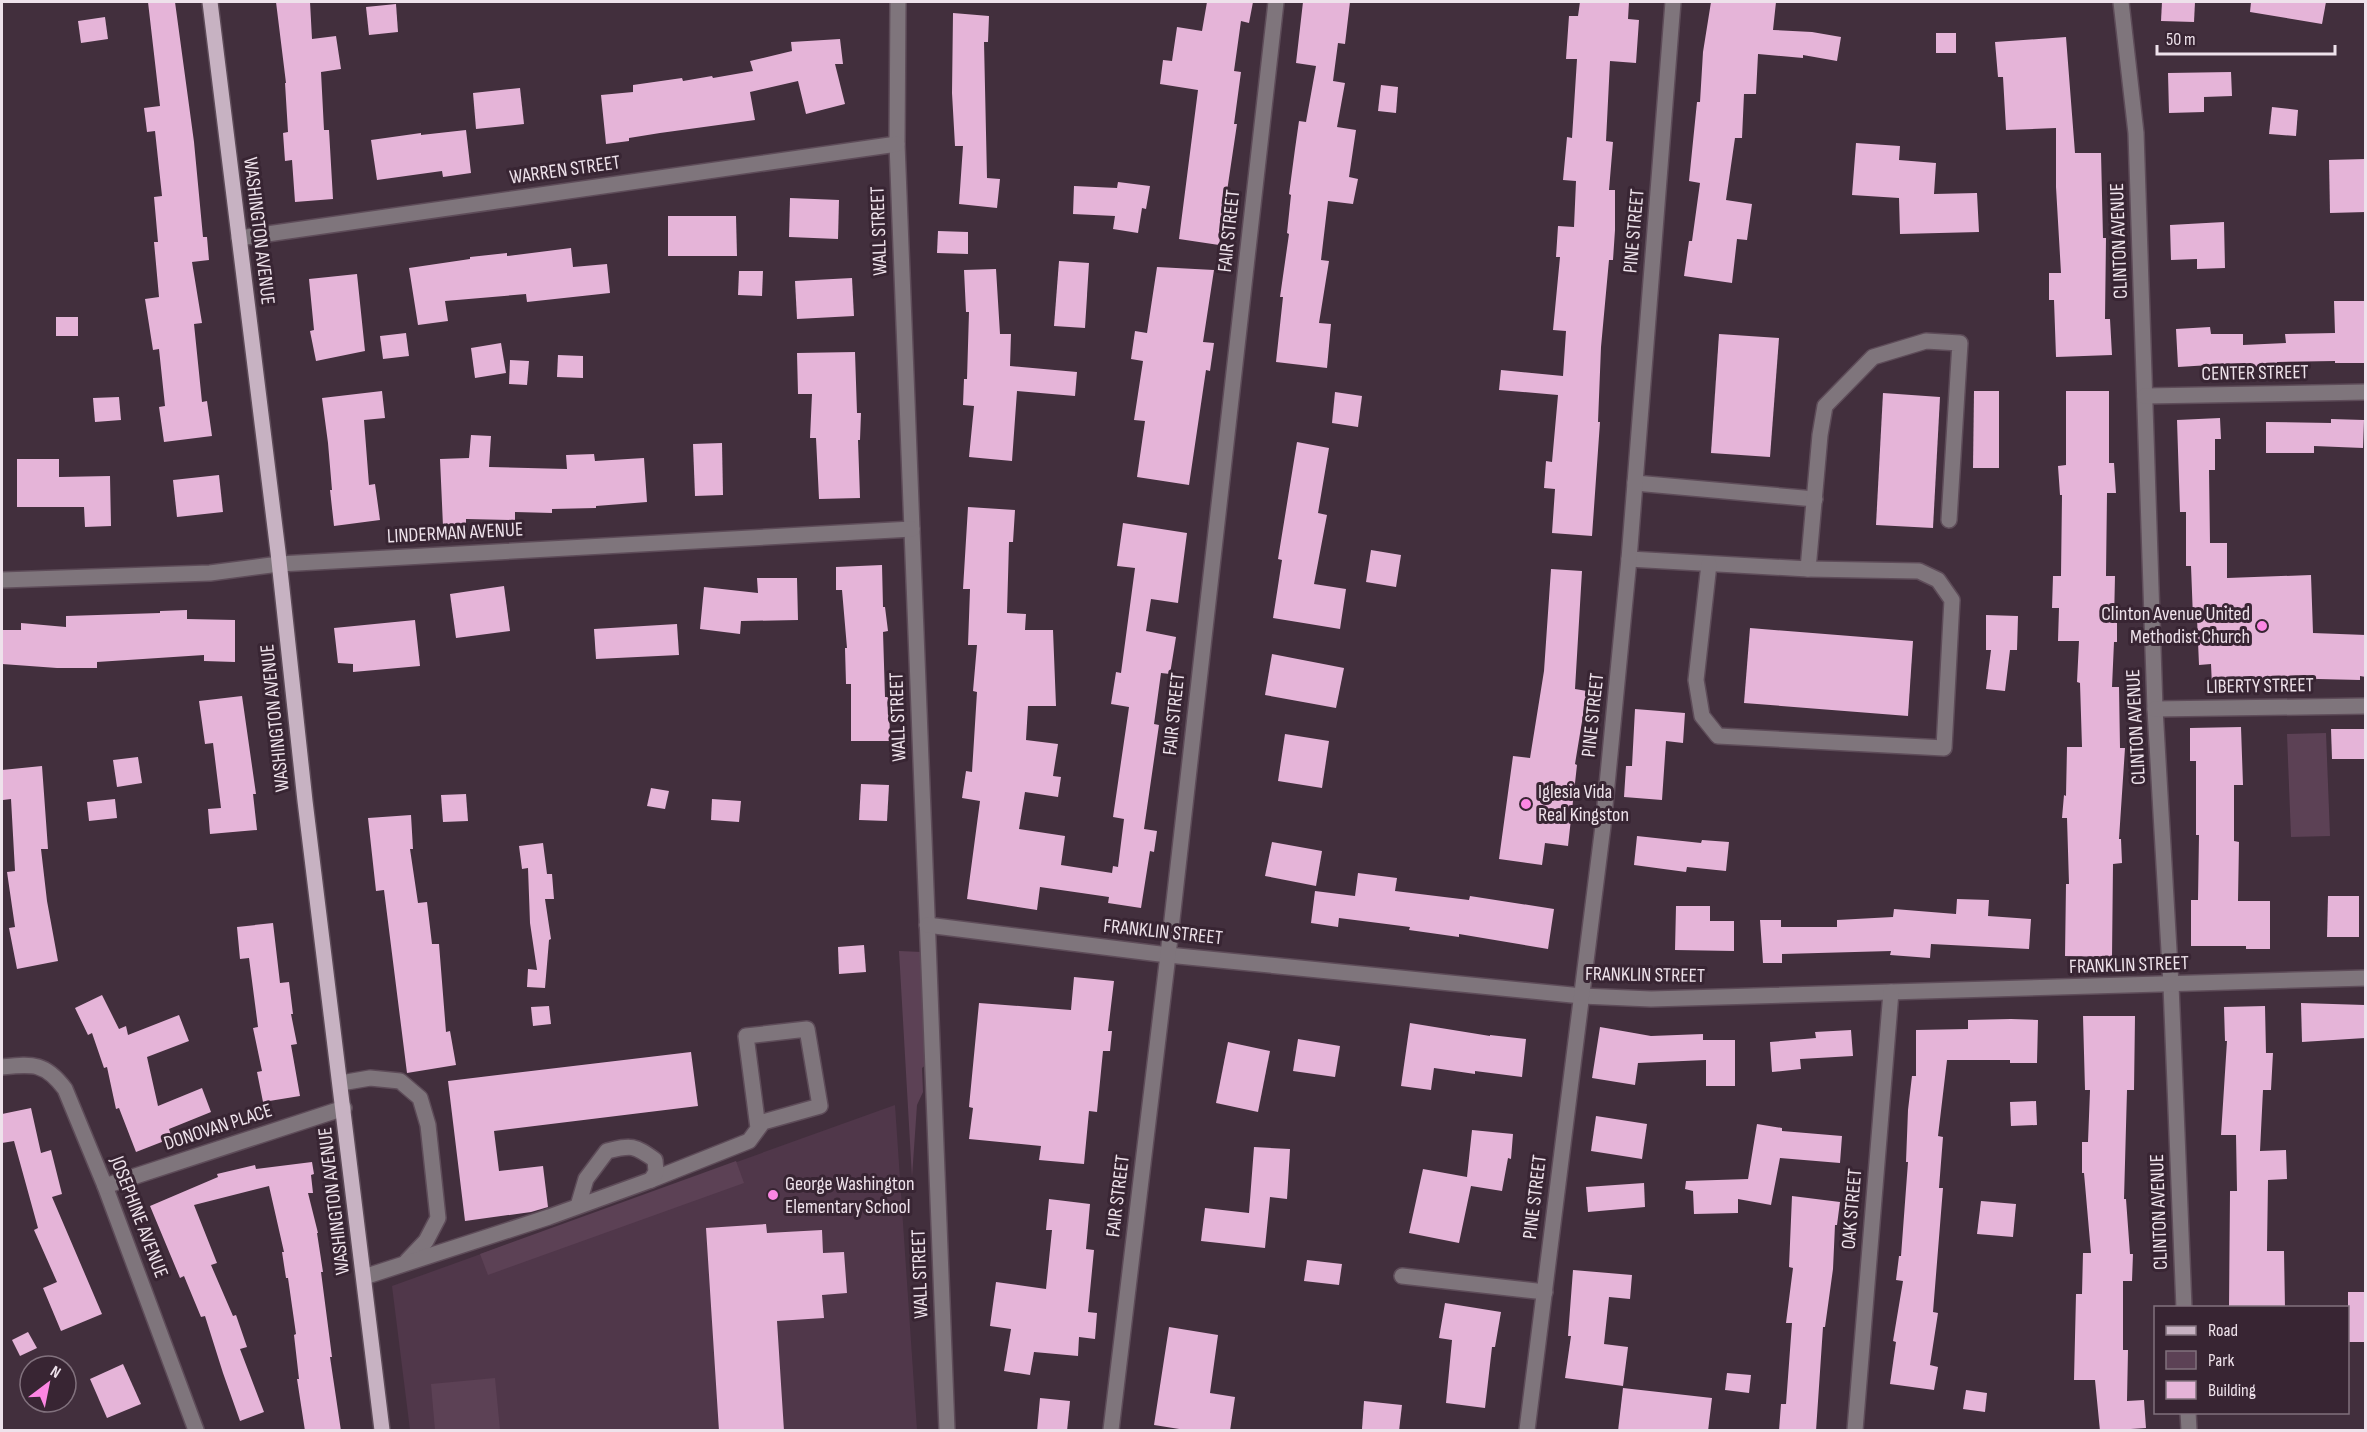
<svg xmlns="http://www.w3.org/2000/svg" width="2367" height="1432" viewBox="0 0 2367 1432" font-family="'Sofia Sans Condensed',sans-serif">
	<rect width="100%" height="100%" fill="#422f3d"/>
	<path fill="#50374a" d="M895,1105L917,1430H410L392,1286Z"/>
	<g fill="#5c4155">
		<path d="M2326,733L2330,836L2291,837L2287,734Z"/>
		<path d="M899,951L922,952L927,1064L922,1068L923,1092L917,1105L912,1177Z"/>
		<path d="M736,1161L744,1183L488,1275L480,1254Z"/>
		<path d="M495,1378L500,1430H435L431,1384Z"/>
	</g>
	<g fill="#e5b4d8">
		<path d="M148,2H175L194,142L203,237H207L209,260L192,262L202,323L194,324L202,402L207,401L212,436L164,442L159,407L165,406L159,349L153,350L145,299L159,297L154,242H158L154,197L162,196L155,131L147,132L144,108L160,106Z"/>
		<path d="M276,2H310L312,39L336,36L341,69L321,72L324,130H329L333,199L295,202L292,160L285,161L283,133L288,132L285,83H286Z"/>
		<path d="M1207,2H1253L1249,23L1241,21L1234,71L1241,72L1234,124H1237L1219,245L1179,239L1198,90L1160,84L1163,60L1172,61L1177,27L1202,31Z"/>
		<path d="M1303,2H1350L1345,44L1338,43L1333,81L1345,83L1337,127L1356,130L1349,177L1358,179L1353,204L1328,201L1321,260L1329,261L1319,323L1331,324L1327,368L1276,362L1283,297H1280L1289,234L1287,233L1291,195L1289,194L1295,149L1299,121L1306,122L1316,66L1296,63Z"/>
		<path d="M1580,2H1629L1628,19L1639,20L1636,63L1610,61L1606,141L1613,142L1609,190H1615V230L1613,260H1609L1601,347L1598,422H1600L1592,536L1552,533L1555,489L1544,488L1546,461L1552,462L1558,395L1499,390L1501,370L1563,376L1566,331L1553,330L1560,257H1556L1558,226L1574,227L1576,181L1563,180L1567,137L1572,138L1577,59H1566L1569,16H1578Z"/>
		<path d="M1711,2H1776L1773,30L1812,32L1841,37L1837,61L1803,55V58L1758,54L1756,94H1744L1742,138H1735L1726,200L1752,204L1747,240L1737,239L1732,283L1684,276L1689,241H1692L1700,183L1689,181L1697,102H1700L1703,52Z"/>
		<path d="M2162,2H2195L2194,22L2161,21Z"/>
		<path d="M2251,2H2326L2322,24L2250,12Z"/>
		<path d="M396,4L398,32L369,35L366,7Z"/>
		<path d="M953,13L989,16L988,42H984L987,178L1000,179L997,208L959,204L963,146H955L952,93Z"/>
		<path d="M105,17L108,39L81,43L78,21Z"/>
		<rect x="1936" y="33" width="20" height="20"/>
		<path d="M2066,37L2075,153H2101L2103,238H2106L2105,319H2110L2112,355L2056,357L2054,300H2049V273H2061L2056,187V128L2006,130L2003,77H1998L1995,42Z"/>
		<path d="M840,39L843,64H835L845,104L806,114L798,81L750,92L755,120L660,133L629,138V141L606,144L601,95L633,92V85L682,78L683,81L712,76L713,78L753,71L750,61L792,51L791,42Z"/>
		<path d="M2231,72L2232,96L2204,97V112L2169,113L2168,73Z"/>
		<path d="M1381,85L1398,87L1396,113L1378,111Z"/>
		<path d="M520,88L524,124L476,129L473,93Z"/>
		<path d="M2272,107L2298,110L2296,136L2269,134Z"/>
		<path d="M466,130L471,173L443,177L442,171L377,180L371,140L421,133V135Z"/>
		<path d="M1856,143L1900,146L1899,160L1936,163L1934,194L1977,193L1979,232L1900,234L1899,198L1852,195Z"/>
		<path d="M2366,159V212L2330,213L2329,160Z"/>
		<path d="M1118,182L1150,186L1146,209L1142,208L1138,233L1113,229L1115,216L1073,214L1074,186L1117,188Z"/>
		<path d="M790,198L839,200L838,239L789,237Z"/>
		<path d="M668,216H736L737,256H668Z"/>
		<path d="M2224,222L2225,268L2197,269V259L2171,260L2170,225Z"/>
		<path d="M938,231L968,232V254L937,253Z"/>
		<path d="M571,248L573,267L607,264L610,293L527,302L526,294L445,301L448,321L418,325L409,268L470,259V257L507,253V256Z"/>
		<path d="M1059,261L1089,263L1085,328L1054,326Z"/>
		<path d="M1157,267L1214,270L1203,342L1214,343L1210,371L1206,370L1189,485L1137,477L1145,421L1134,420L1143,361L1131,359L1135,331L1147,333Z"/>
		<path d="M996,269L1000,334H1011L1010,366L1077,372L1075,396L1017,391L1012,461L969,457L974,406L963,405L964,379H967L969,312H966L964,270Z"/>
		<path d="M739,271H763L762,296L738,295Z"/>
		<path d="M357,274L365,351L316,361L310,331L314,330L309,279Z"/>
		<path d="M852,278L854,316L797,319L795,281Z"/>
		<path d="M2334,301H2366V363H2335V361L2277,362V370L2257,371V367H2226V364L2178,367L2176,329L2210,327L2211,334H2243V345L2286,343L2285,334L2335,333Z"/>
		<rect x="56" y="317" width="22" height="19"/>
		<path d="M406,333L409,356L383,359L380,336Z"/>
		<path d="M1719,334L1779,338L1770,457L1711,453Z"/>
		<path d="M501,343L506,373L475,378L471,348Z"/>
		<path d="M855,352L857,413H861L860,440H858L860,498L819,499L816,438H810L812,394H798L797,353Z"/>
		<path d="M558,355L583,356V378L557,377Z"/>
		<path d="M510,360L529,361L527,385L509,384Z"/>
		<path d="M382,391L385,418L364,420L369,485L375,484L380,520L334,526L330,490H332L328,443L322,398Z"/>
		<path d="M1974,391H1999V468H1973Z"/>
		<path d="M2066,391H2109V463H2114L2116,493H2107L2106,576H2115L2114,621H2117V642H2114L2112,687H2119L2120,748H2125L2119,839H2121L2122,863L2113,864L2112,957L2065,956L2066,884H2069L2067,818H2062L2064,795L2066,796L2067,747H2082L2080,683L2077,682L2079,641H2058L2059,608H2052L2053,576H2061L2062,495H2060L2058,466L2066,465Z"/>
		<path d="M1335,392L1362,396L1358,427L1332,423Z"/>
		<path d="M1883,393L1940,397L1933,528L1876,525Z"/>
		<path d="M119,397L121,420L95,422L93,398Z"/>
		<path d="M2220,418L2221,439H2215V470H2209L2210,543H2227V578L2311,575L2313,633L2366,635V677L2360,676V680L2318,679L2212,686L2211,664L2199,665L2197,618H2193L2191,566H2186V512H2180L2177,420Z"/>
		<path d="M2331,419L2364,420L2363,448L2314,446V453H2266V422L2331,423Z"/>
		<path d="M471,435L491,436L489,467L567,469L566,455L594,454L595,461L644,458L647,502L596,506V508L552,509V513L515,512V520L466,519V525L443,526L440,459L469,458Z"/>
		<path d="M1297,442L1329,448L1318,513L1327,515L1314,584L1346,589L1340,629L1273,618L1282,560L1278,559Z"/>
		<path d="M722,443L723,495L695,496L693,444Z"/>
		<path d="M17,459H59V477L110,476L111,526L85,527L84,507H17Z"/>
		<path d="M219,475L223,512L177,517L173,480Z"/>
		<path d="M968,507L1015,510L1013,542H1009L1007,613L1026,614L1025,630H1053L1056,706H1028L1026,740L1058,744L1053,776L1061,777L1058,797L1025,792L1019,829L1065,836L1061,865L1112,873L1113,866L1118,867L1124,819L1113,817L1129,707L1111,704L1116,672L1121,673L1135,568L1117,566L1123,523L1187,533L1178,603L1151,599L1146,631L1176,637L1170,674L1161,673L1154,724L1159,725L1144,829L1157,831L1154,852L1150,851L1141,908L1108,903L1109,897L1040,887L1037,910L967,899L980,801L962,798L966,771L972,772L977,692L973,691L977,645H968L970,589H963Z"/>
		<path d="M1371,550L1401,555L1396,587L1366,582Z"/>
		<path d="M882,565L883,607H885L888,631L883,632L885,697H889L890,741H851V684H846L845,648H847L842,590H836V567Z"/>
		<path d="M1551,569L1582,571L1575,689L1587,691L1575,764L1577,765L1568,846L1545,843L1542,865L1499,859L1513,756L1530,758L1544,671Z"/>
		<path d="M757,578H797L798,620L741,621L740,634L700,629L704,587L758,593Z"/>
		<path d="M504,586L510,631L456,638L450,594Z"/>
		<path d="M187,610V619L235,620V662L204,661V655L97,662V668H57L2,664V630H21V623L66,627V616L160,613V611Z"/>
		<path d="M1986,615L2018,616L2017,650H2010L2005,691L1986,689L1991,650H1986Z"/>
		<path d="M415,620L420,666L353,672V664L338,663L334,628Z"/>
		<path d="M677,624L679,655L596,659L594,629Z"/>
		<path d="M1750,628L1913,641L1908,716L1744,703Z"/>
		<path d="M1272,654L1344,668L1336,708L1265,695Z"/>
		<path d="M242,696L256,794H253L257,830L210,834L208,809L221,808L213,743L205,744L199,701Z"/>
		<path d="M1635,709L1685,713L1683,743L1666,741L1662,800L1624,797L1626,766H1632Z"/>
		<path d="M2241,727L2243,785H2234V841L2239,842L2238,901H2270V949H2246V946H2191V900H2198L2199,835H2196V761H2190V728Z"/>
		<path d="M2331,729H2366V759H2332Z"/>
		<path d="M1285,734L1329,741L1322,788L1278,781Z"/>
		<path d="M138,757L142,783L117,787L113,760Z"/>
		<path d="M42,766L48,849H41L47,901L58,961L17,969L9,928L15,927L7,872L15,871L11,799L3,800L2,770Z"/>
		<path d="M861,784L889,785L887,821L859,820Z"/>
		<path d="M651,788L669,791L665,809L647,806Z"/>
		<path d="M466,794L468,821L443,822L441,795Z"/>
		<path d="M115,799L117,818L89,821L87,802Z"/>
		<path d="M712,799L741,801L739,822L711,820Z"/>
		<path d="M411,815L413,849H410L418,903L427,902L432,944H439L446,1032L450,1031L456,1065L407,1073L384,890L376,891L368,818Z"/>
		<path d="M1637,836L1701,843L1702,840L1729,842L1726,871L1687,867L1686,872L1634,865Z"/>
		<path d="M1272,842L1322,851L1316,886L1265,876Z"/>
		<path d="M543,843L547,874H552L554,899H545L551,939L549,940L545,988L527,987L528,969L537,970L530,923L528,868L522,869L519,846Z"/>
		<path d="M1358,873L1397,878L1395,891L1469,900L1470,896L1554,909L1548,949L1459,934V937L1409,930L1410,927L1339,918L1338,927L1311,923L1315,891L1355,896Z"/>
		<path d="M2328,896H2359V937H2327Z"/>
		<path d="M1957,899L1989,900L1988,916L2031,919L2029,949L1931,944L1930,958L1890,955L1891,951L1782,954V963H1763L1760,920H1781V927H1837V920L1893,917L1894,909L1956,914Z"/>
		<path d="M1676,906H1710V921H1734V951L1675,950Z"/>
		<path d="M273,923L280,983L289,982L293,1014H291L297,1044L291,1045L300,1096L263,1102L257,1072L262,1071L253,1028L258,1027L249,958L240,959L237,927Z"/>
		<path d="M864,945L866,972L839,974L838,947Z"/>
		<path d="M1074,977L1114,981L1108,1031H1112L1110,1051H1103L1097,1112L1089,1111L1084,1164L1039,1160L1041,1146L969,1139L973,1108L969,1107L979,1003L1071,1010Z"/>
		<path d="M102,995L119,1029L126,1026L128,1035L179,1015L189,1041L147,1057L158,1106L202,1088L211,1112L169,1129L172,1138L136,1152L119,1108L116,1109L107,1067L104,1068L92,1033L88,1035L75,1008Z"/>
		<path d="M2301,1003L2365,1005V1038L2302,1042Z"/>
		<path d="M549,1006L551,1024L533,1026L531,1007Z"/>
		<path d="M2265,1006L2266,1053H2273L2271,1090H2263L2260,1151L2286,1150L2287,1179L2268,1180L2267,1251H2284L2285,1308H2229L2230,1191H2237L2236,1135H2221L2227,1041H2225L2224,1007Z"/>
		<path d="M2083,1016H2135L2134,1090H2127L2124,1199H2126L2130,1254H2133L2132,1281H2123V1350H2128L2127,1401L2144,1400L2146,1428L2100,1431L2095,1380H2074L2076,1294H2082L2083,1253H2091L2084,1173H2082V1142H2088L2090,1090H2085Z"/>
		<path d="M2011,1019L2038,1020L2037,1063H2010V1060H1947L1938,1136L1943,1137L1939,1188H1943L1933,1312L1938,1313L1930,1365L1938,1367L1934,1390L1890,1384L1896,1342L1893,1341L1903,1281L1896,1280L1899,1256H1901L1908,1162H1906L1908,1110L1912,1076H1916V1030L1968,1029V1020Z"/>
		<path d="M1410,1023L1490,1036V1035L1526,1039L1522,1077L1475,1071V1074L1434,1068L1431,1090L1401,1086Z"/>
		<path d="M1600,1027L1651,1036L1703,1034V1040H1735V1086H1706V1060L1638,1063L1635,1085L1592,1078Z"/>
		<path d="M1851,1030L1853,1056L1800,1059L1801,1069L1772,1072L1770,1042L1816,1038L1815,1032Z"/>
		<path d="M1298,1039L1340,1046L1335,1077L1293,1071Z"/>
		<path d="M1228,1042L1270,1051L1258,1112L1216,1103Z"/>
		<path d="M691,1052L698,1106L494,1131L499,1171L543,1166L548,1207L531,1212L465,1221L448,1081Z"/>
		<path d="M2036,1101L2037,1125L2011,1126L2010,1102Z"/>
		<path d="M31,1108L41,1153L51,1150L62,1194L52,1197L102,1314L61,1331L43,1288L57,1282L34,1230L38,1228L14,1141L2,1143V1114Z"/>
		<path d="M1596,1116L1647,1124L1642,1159L1591,1151Z"/>
		<path d="M1757,1124L1782,1128V1131L1842,1136L1840,1163L1780,1158L1771,1205L1738,1199V1213L1694,1214L1693,1191L1685,1189L1686,1181L1748,1179Z"/>
		<path d="M1472,1130L1513,1134L1511,1159L1508,1158L1502,1191L1471,1186L1459,1243L1409,1233L1423,1169L1467,1177Z"/>
		<path d="M1254,1147L1290,1149L1287,1199L1270,1197L1265,1248L1201,1241L1205,1208L1249,1213Z"/>
		<path d="M312,1162L314,1174L311,1175L313,1193H308L318,1233H317L323,1272H321L332,1357H330L341,1431H305L297,1379H299L294,1335L296,1334L288,1278H286L282,1252H284L269,1186L194,1205L217,1263L211,1265L233,1316L236,1315L247,1347L240,1349L264,1412L240,1421L223,1373L205,1316L201,1317L184,1276L180,1278L150,1206L218,1177L217,1174L255,1165L256,1169Z"/>
		<path d="M1644,1183L1645,1207L1588,1212L1586,1187Z"/>
		<path d="M1792,1196L1840,1202L1837,1225H1835L1833,1269L1825,1327H1823L1816,1431H1779L1781,1404H1786L1792,1323H1786L1793,1268L1789,1267Z"/>
		<path d="M1049,1199L1090,1204L1086,1249L1094,1250L1088,1312L1097,1313L1095,1339L1079,1337L1078,1356L1034,1352L1030,1375L1004,1371L1011,1329L990,1326L996,1282L1046,1289L1052,1230H1046Z"/>
		<path d="M1981,1201L2016,1204L2013,1237L1977,1234Z"/>
		<path d="M766,1224L767,1233L822,1230L823,1253L844,1252L847,1293L822,1295L824,1318L777,1321L784,1431H719L706,1228Z"/>
		<path d="M1307,1260L1342,1264L1339,1285L1304,1281Z"/>
		<path d="M1573,1270L1632,1275L1630,1299L1609,1297L1604,1344L1628,1347L1623,1386L1565,1378L1571,1336H1568Z"/>
		<rect x="2348" y="1292" width="18" height="50"/>
		<path d="M1445,1303L1501,1312L1495,1347H1492L1485,1408L1446,1403L1452,1340L1439,1338Z"/>
		<path d="M1169,1327L1218,1335L1210,1393L1235,1397L1230,1431H1192L1154,1425Z"/>
		<path d="M28,1332L37,1348L20,1356L12,1340Z"/>
		<path d="M123,1364L141,1404L107,1418L90,1379Z"/>
		<path d="M1727,1373L1751,1375L1749,1393L1725,1390Z"/>
		<path d="M1623,1388L1712,1398L1708,1431H1618Z"/>
		<path d="M1966,1390L1987,1393L1985,1412L1963,1409Z"/>
		<path d="M1040,1398L1070,1401L1067,1431H1037Z"/>
		<path d="M1364,1401L1402,1405L1399,1431L1362,1429Z"/>
	</g>
	<g fill="none" stroke-linecap="round" stroke-linejoin="round">
		<defs>
			<g id="minor">
				<path d="M898,2L897,144L947,1430"/>
				<path d="M2121,2L2136,133L2155,709L2171,985L2184,1308"/>
				<path d="M239,238L897,144"/>
				<path d="M2145,396L2366,392"/>
				<path d="M1635,483L1815,499"/>
				<path d="M1629,559L1808,569L1820,435L1825,406L1873,357L1926,341L1960,343L1949,520"/>
				<path d="M1709,564L1696,680L1702,716L1718,736L1944,748L1952,600L1938,580L1919,571L1808,569"/>
				<path d="M2,580L210,573L279,564L912,529"/>
				<path d="M2155,709L2366,706"/>
				<path d="M927,925L1168,955L1582,996L1651,999L2366,978"/>
				<path d="M2,1067C32,1064 45,1062 65,1089L105,1186L196,1430"/>
				<path d="M341,1083L370,1078L400,1081L420,1098L428,1125L438,1218L426,1241L407,1261"/>
				<path d="M651,1180L749,1141L763,1122L820,1106L807,1029L746,1036L758,1128"/>
				<path d="M105,1186L344,1108"/>
				<path d="M1402,1276L1545,1292"/>
				<path d="M364,1277L549,1217L651,1180L656,1172L655,1160C634,1145 632,1145 607,1151L586,1179L578,1206"/>
				<path d="M2188,1412L2189,1430"/>
				<path d="M1111,1430L1168,955L1276,2"/>
				<path d="M1527,1430L1603,826L1629,559L1673,2"/>
				<path d="M1855,1430L1891,992"/>
			</g>
			<path id="major" d="M210,2L278,552L305,801L382,1430"/>
		</defs>
		<use href="#minor" stroke="#5e4c59" stroke-width="18"/>
		<use href="#major" stroke="#5e4c59" stroke-width="18"/>
		<use href="#minor" stroke="#7f757c" stroke-width="15"/>
		<use href="#major" stroke="#c7b2c2" stroke-width="15"/>
	</g>
	<g fill="#fc86e3" stroke="#382533" stroke-width="2">
		<circle cx="2262" cy="626" r="6"/>
		<circle cx="1526" cy="804" r="6"/>
		<circle cx="773" cy="1195" r="6"/>
	</g>
	<g text-anchor="middle" dominant-baseline="central" stroke-width="6" stroke-linejoin="round" paint-order="stroke">
		<g font-size="20" fill="#eee2eb" stroke="#382533">
			<text transform="translate(565 170) rotate(-8)">WARREN STREET</text>
			<text transform="translate(259 231) rotate(83)">WASHINGTON AVENUE</text>
			<text transform="translate(879 231) rotate(-92)">WALL STREET</text>
			<text transform="translate(1229 231) rotate(-84)">FAIR STREET</text>
			<text transform="translate(1634 231) rotate(-85)">PINE STREET</text>
			<text transform="translate(2119 241) rotate(-92)">CLINTON AVENUE</text>
			<text transform="translate(2255 373) rotate(-1)">CENTER STREET</text>
			<text transform="translate(455 533) rotate(-3)">LINDERMAN AVENUE</text>
			<text transform="translate(2260 686) rotate(-1)">LIBERTY STREET</text>
			<text transform="translate(1174 714) rotate(-84)">FAIR STREET</text>
			<text transform="translate(1593 715) rotate(-84)">PINE STREET</text>
			<text transform="translate(898 717) rotate(-92)">WALL STREET</text>
			<text transform="translate(275 718) rotate(-96)">WASHINGTON AVENUE</text>
			<text transform="translate(2136 727) rotate(-93)">CLINTON AVENUE</text>
			<text transform="translate(1163 932) rotate(6)">FRANKLIN STREET</text>
			<text transform="translate(2129 965) rotate(-2)">FRANKLIN STREET</text>
			<text transform="translate(1645 975) rotate(1)">FRANKLIN STREET</text>
			<text transform="translate(218 1127) rotate(-18)">DONOVAN PLACE</text>
			<text transform="translate(1118 1196) rotate(-83)">FAIR STREET</text>
			<text transform="translate(1535 1197) rotate(-83)">PINE STREET</text>
			<text transform="translate(334 1201) rotate(-97)">WASHINGTON AVENUE</text>
			<text transform="translate(1852 1209) rotate(-85)">OAK STREET</text>
			<text transform="translate(2159 1212) rotate(-92)">CLINTON AVENUE</text>
			<text transform="translate(139 1217) rotate(69)">JOSEPHINE AVENUE</text>
			<text transform="translate(920 1274) rotate(-92)">WALL STREET</text>
		</g>
		<g font-size="20" fill="#eee2eb" stroke="#382533" text-anchor="start">
			<text x="2250" y="614" text-anchor="end">Clinton Avenue United<tspan x="2250" dy="23">Methodist Church</tspan></text>
			<text x="1538" y="792">Iglesia Vida<tspan x="1538" dy="23">Real Kingston</tspan></text>
			<text x="785" y="1184">George Washington<tspan x="785" dy="23">Elementary School</tspan></text>
		</g>
	</g>
	<rect width="2367" height="1432" fill="none" stroke="#eee2eb" stroke-width="6"/>
	<rect x="2154" y="1306" width="195" height="108" fill="#382533" stroke="#81717d" stroke-width="1.5"/>
	<rect x="2166" y="1326" width="30" height="9" fill="#c7b2c2" stroke="#81717d" stroke-width="1.5"/>
	<text x="2208" y="1336" font-size="18" fill="#eee2eb">Road</text>
	<rect x="2166" y="1351" width="30" height="18" fill="#5c4155" stroke="#81717d" stroke-width="1.5"/>
	<text x="2208" y="1366" font-size="18" fill="#eee2eb">Park</text>
	<rect x="2166" y="1381" width="30" height="18" fill="#e5b4d8" stroke="#81717d" stroke-width="1.5"/>
	<text x="2208" y="1396" font-size="18" fill="#eee2eb">Building</text>
	<g transform="translate(48 1384) rotate(32)"><circle r="28" fill="#382533" stroke="#81717d" stroke-width="1.5"/>
	<path d="M0-4.5L10 22L0 15L-10 22Z" fill="#fc86e3"/>
	<text y="-9" font-size="16" font-weight="bold" text-anchor="middle" fill="#eee2eb">N</text>
	</g>
	<path d="M2157 45v9h178v-9" fill="none" stroke="#eee2eb" stroke-width="3"/>
	<text x="2166" y="45" font-size="18" fill="#eee2eb" stroke="#382533" stroke-width="4.5" paint-order="stroke">50 m</text>
</svg>
